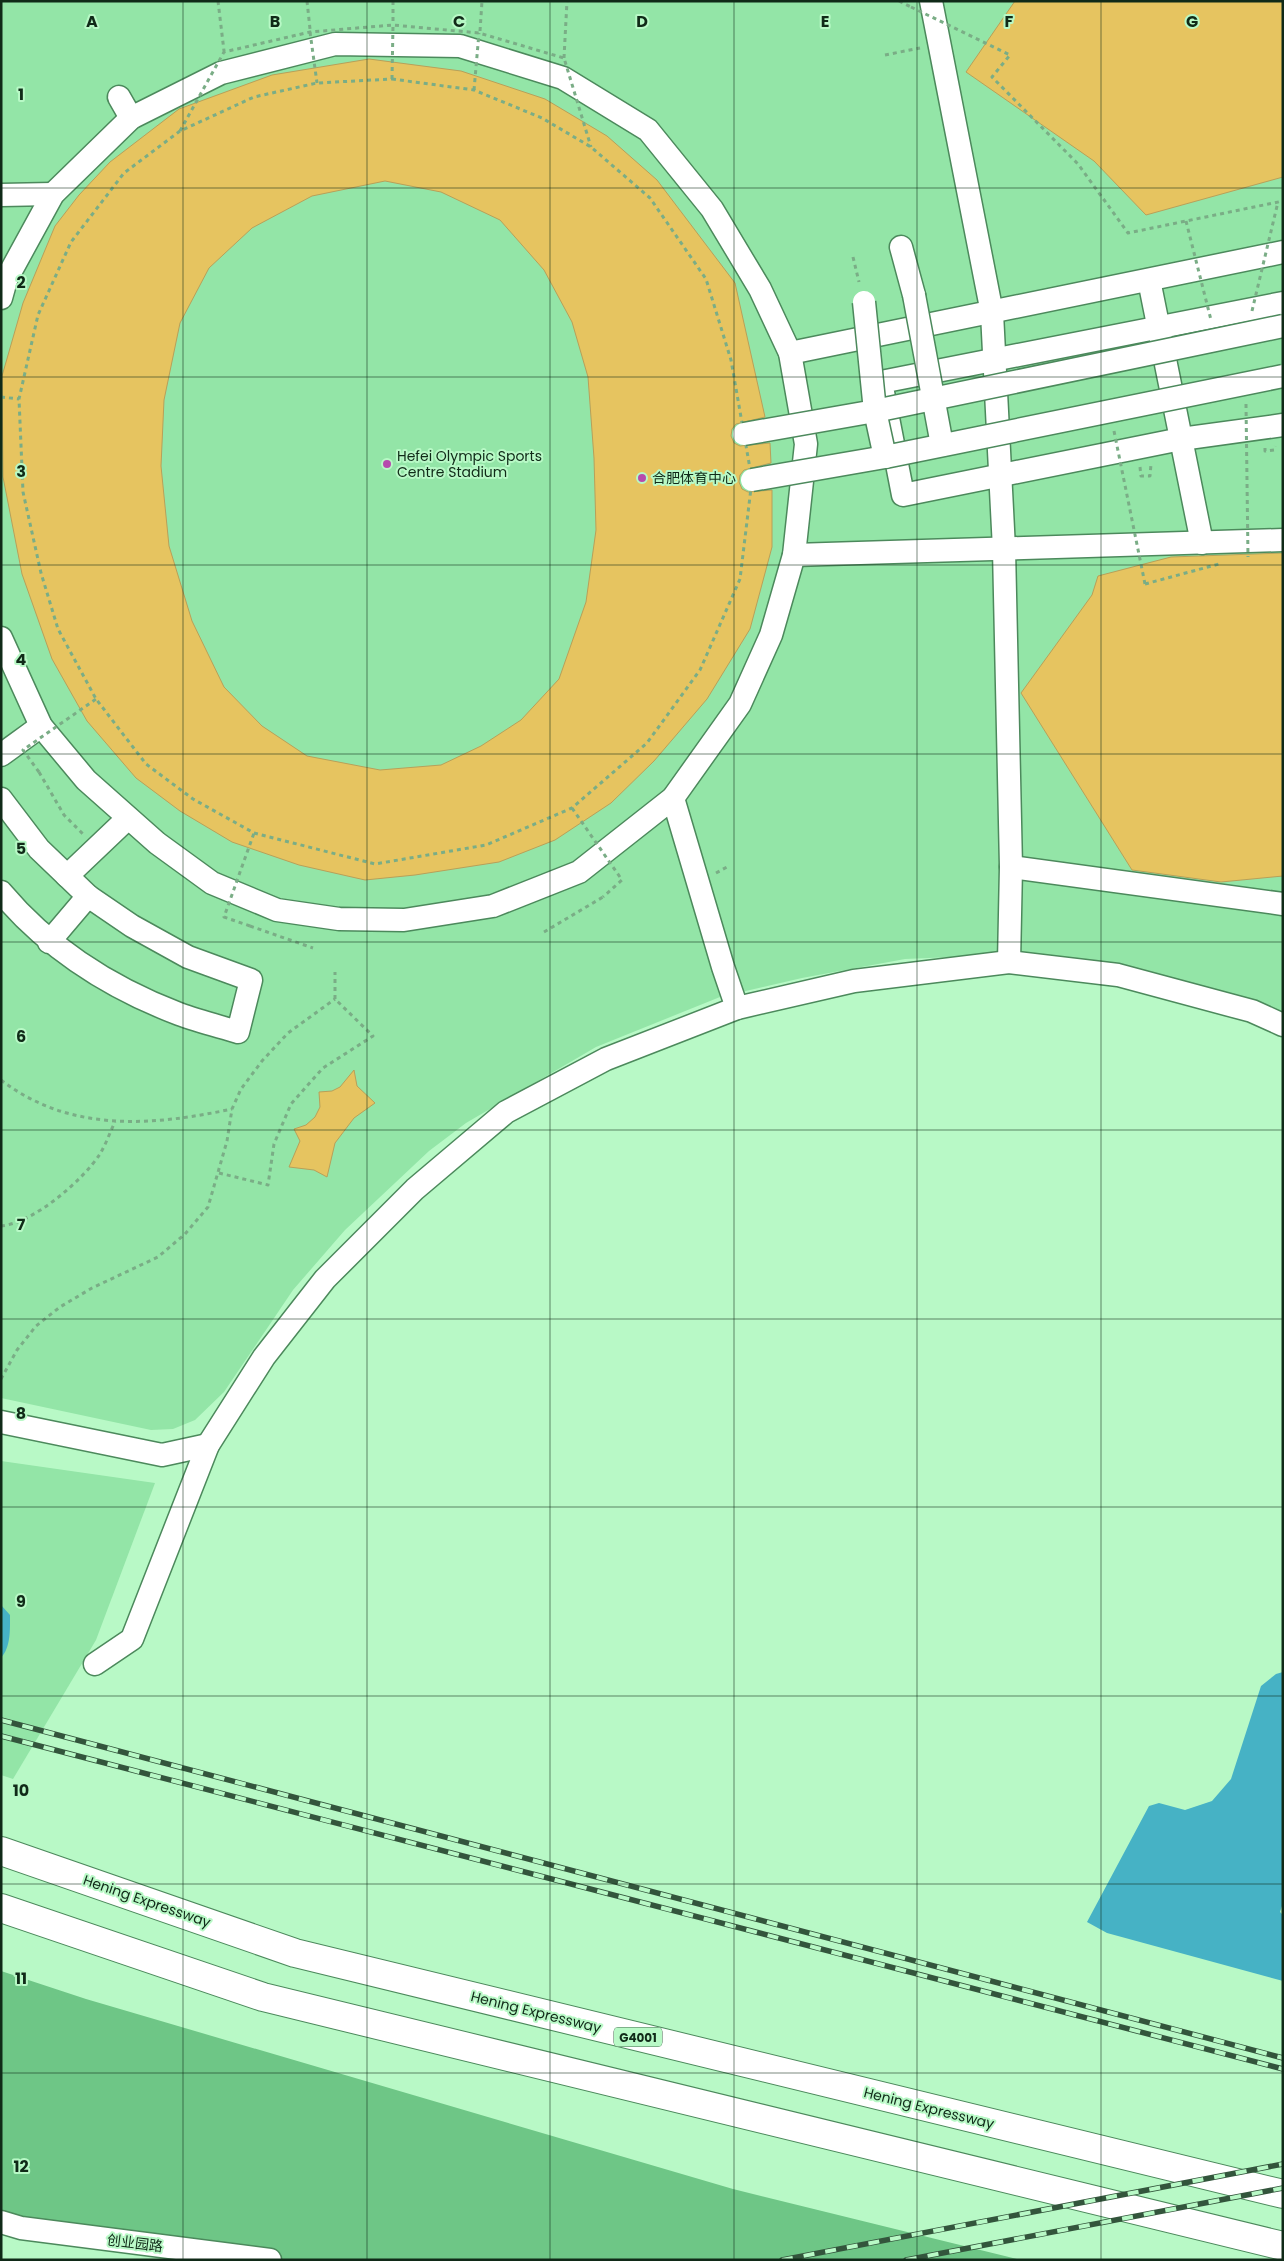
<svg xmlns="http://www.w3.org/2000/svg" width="1284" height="2261" viewBox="0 0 1284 2261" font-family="Poppins,'Noto Sans SC',sans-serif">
	<rect width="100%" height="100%" fill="#b8f9c6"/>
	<g fill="#93e5a7">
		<path d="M1,1H1283V1018L1024,954L905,959L802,978L720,997L596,1047L466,1123L429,1151L345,1230L293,1290L224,1392L195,1420L173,1429L151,1430L1,1398Z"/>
		<path d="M1,1461L155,1483L96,1640L13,1779L1,1775Z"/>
	</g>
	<path fill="#6ec686" d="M1,1971L86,1999L733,2189L1021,2260H270L1,2222Z"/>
	<g fill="#46b2c5">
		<path d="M1,1605L10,1615C10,1629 11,1647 1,1658Z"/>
		<path d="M1283,1672V1903L1280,1912L1283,1915V1981L1107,1933L1087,1922L1149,1806L1159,1803L1185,1810L1212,1801L1231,1779L1261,1686L1276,1674Z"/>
	</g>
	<g fill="#e6c460" stroke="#b8a059" fill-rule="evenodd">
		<path d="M1015,1H1283V177L1146,215L1094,161L966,72Z"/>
		<path d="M369,59L461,71L545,99L607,136L657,180L735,283L765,417L736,424L732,429L731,436L734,443L740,446L770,443L771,463L744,470L740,475L739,482L742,489L748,492L772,490V547L750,629L707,699L654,761L611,803L555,840L499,862L415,875L365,880L299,865L232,842L180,811L136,778L87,721L52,659L22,574L3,477L2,376L23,303L55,226L79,195L110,162L179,109L272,75ZM385,181L441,192L500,220L544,270L572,322L588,377L594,458L596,530L586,602L559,679L521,720L481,746L441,765L380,770L307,756L262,726L224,687L192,621L169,546L161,466L164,400L180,323L209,268L252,228L312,196Z"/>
		<path d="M1283,553V876L1221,882L1132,870L1021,693L1092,595L1098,576L1171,557Z"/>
		<path d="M354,1070L357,1086L375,1103L354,1118L335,1143L327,1177L314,1170L289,1167L300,1141L294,1129L306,1125L315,1117L320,1107L319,1092L332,1091L340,1087Z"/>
	</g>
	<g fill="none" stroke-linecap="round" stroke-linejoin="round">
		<defs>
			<g id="minor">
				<path d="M931,1L992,313L1004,549L1011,867L1009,962"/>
				<path d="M119,97L131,118"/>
				<path d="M1,195L53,194"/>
				<path d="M901,247L914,295"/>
				<path d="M1149,280L1202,543"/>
				<path d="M1,298L6,280L53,194L131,118L221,73L335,44L460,46L563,78L648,130L712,209L760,289L790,353L806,444L794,555L771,635L740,704L673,798L579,872L493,906L404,920L339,919L277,910L212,883L157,843L86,780L41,726L1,638"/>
				<path d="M1283,303L881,382L903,495L1181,439L1283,425"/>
				<path d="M790,353L1283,252"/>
				<path d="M794,555L1283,540"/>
				<path d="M1,755L41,726"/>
				<path d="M673,798L723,967L737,1008"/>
				<path d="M1,799L39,849L88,896L132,926L188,957L251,980L238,1032C218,1026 198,1021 179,1014C111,988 48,948 1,892"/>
				<path d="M1011,867L1283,904"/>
				<path d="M67,876L128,818"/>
				<path d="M49,942L88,896"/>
				<path d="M1,1422L162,1455L208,1445"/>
				<path d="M95,1664L132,1639L208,1445L264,1357L325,1279L415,1189L506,1112L606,1059L737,1008L854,981L1009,962L1118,975L1252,1011L1283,1025"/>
				<path d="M1,2222L21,2228L270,2260"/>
			</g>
			<g id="highway">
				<path d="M1,1851L295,1953L1283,2194"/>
				<path d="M1,1908L263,1997L1283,2246"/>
			</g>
		</defs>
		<use href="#minor" stroke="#4c895c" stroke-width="25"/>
		<use href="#highway" stroke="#4c895c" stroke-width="30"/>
		<g stroke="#7aad86" stroke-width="3" stroke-dasharray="4 4" stroke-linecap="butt">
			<path d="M218,1L224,51"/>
			<path d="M307,1L310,29"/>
			<path d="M393,1V25"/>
			<path d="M899,1L911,7"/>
			<path d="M480,31L482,1"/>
			<path d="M885,55L920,48"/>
			<path d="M564,58L567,1"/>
			<path d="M392,79L474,90L542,118L591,147L650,198L706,279L731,360L752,480L740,579L700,670L647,743L572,808L486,845L375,864L254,833L193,799L146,764L96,699L58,629L41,573L23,492L19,399L38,315L71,242L124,173L180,131L254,97L317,83Z"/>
			<path d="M853,257L859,282"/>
			<path d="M1,397L19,399"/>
			<path d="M1265,448V451L1274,450L1275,446"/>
			<path d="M1140,467L1141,476H1150L1151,464"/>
			<path d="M1145,584L1219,564"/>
			<path d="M39,772L64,815L83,834"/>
			<path d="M716,873L727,867"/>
			<path d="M250,926L313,948"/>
			<path d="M544,932L603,897"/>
			<path d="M1,1080C70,1133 152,1126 232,1109"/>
			<path d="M219,1173L268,1185L274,1144L291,1104L323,1068L373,1036L335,999V972"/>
			<path d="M1,1226C34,1223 83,1180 100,1154C106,1144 110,1132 115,1122"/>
			<path d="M1,1379L17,1350L36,1326L60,1307L92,1288L158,1257L185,1234L208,1207L227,1141L232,1109L241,1089L262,1061L288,1033L335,999"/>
		</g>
		<use href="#minor" stroke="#fff" stroke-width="22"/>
		<use href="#highway" stroke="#fff" stroke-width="28"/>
		<defs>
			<g id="rail">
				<path d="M1,1720L1283,2058"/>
				<path d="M1,1736L1283,2069"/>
				<path d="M782,2260L1283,2164"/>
				<path d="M906,2260L1283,2188"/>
			</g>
		</defs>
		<use href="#rail" stroke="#33553c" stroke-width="5.5"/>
		<use href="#rail" stroke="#b8f9c6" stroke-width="4" stroke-dasharray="11" stroke-linecap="butt"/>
		<defs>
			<g id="minor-bridge">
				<path d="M914,295L942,445"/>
				<path d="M864,302L875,411L885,457"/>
				<path d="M744,434L875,411L1283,326"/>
				<path d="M752,480L885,457L1283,376"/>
			</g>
		</defs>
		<use href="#minor-bridge" stroke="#4c895c" stroke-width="25" stroke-linecap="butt"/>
		<g stroke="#7aad86" stroke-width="3" stroke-dasharray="4 4" stroke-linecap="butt">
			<path d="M911,7L1010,55L992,77L1078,164L1128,233L1283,201"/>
			<path d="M310,32L317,83"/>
			<path d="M392,79L393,25"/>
			<path d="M474,90L479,33"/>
			<path d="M180,131L224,52L310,32L393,25L479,33L564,58L591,147"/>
			<path d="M1186,221L1211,320"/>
			<path d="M1252,311L1278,202"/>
			<path d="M1246,404L1248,557"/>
			<path d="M1114,431L1145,584"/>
			<path d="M39,772L23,750L96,699"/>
			<path d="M572,808L622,880L603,897"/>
			<path d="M250,926L224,917L254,833"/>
		</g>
		<use href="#minor-bridge" stroke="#fff" stroke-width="22"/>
	</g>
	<path fill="none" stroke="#102a18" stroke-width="1" stroke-opacity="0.55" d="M183,1V2260M367,1V2260M550,1V2260M734,1V2260M917,1V2260M1101,1V2260M1,188H1283M1,377H1283M1,565H1283M1,754H1283M1,942H1283M1,1130H1283M1,1319H1283M1,1507H1283M1,1696H1283M1,1884H1283M1,2073H1283"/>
	<g fill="#b64bad" stroke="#b8f9c6" stroke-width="2">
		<circle cx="387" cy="464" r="5"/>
		<circle cx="642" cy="478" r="5"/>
	</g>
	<g text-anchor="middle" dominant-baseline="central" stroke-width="4" stroke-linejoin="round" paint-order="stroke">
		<rect fill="#b8f9c6" stroke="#42684c" stroke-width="1" x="614" y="2027.5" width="48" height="19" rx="4"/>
		<g font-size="12" font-weight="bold" fill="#102a18">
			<text x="638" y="2037">G4001</text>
		</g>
		<g font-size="14" fill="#102a18" stroke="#b8f9c6" text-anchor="start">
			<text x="397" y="456">Hefei Olympic Sports<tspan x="397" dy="16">Centre Stadium</tspan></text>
			<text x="652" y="478">合肥体育中心</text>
		</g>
		<g font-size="14" fill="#102a18" stroke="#b8f9c6">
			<text transform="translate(147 1901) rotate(19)">Hening Expressway</text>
			<text transform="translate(536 2012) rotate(14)">Hening Expressway</text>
			<text transform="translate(929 2108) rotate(14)">Hening Expressway</text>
			<text transform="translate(135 2243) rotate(7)">创业园路</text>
		</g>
	</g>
	<g font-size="16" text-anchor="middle" font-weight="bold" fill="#102a18" stroke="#b8f9c6" stroke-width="4" stroke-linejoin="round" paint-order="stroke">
		<text x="92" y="27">A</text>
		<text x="275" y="27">B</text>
		<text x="459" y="27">C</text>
		<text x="642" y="27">D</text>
		<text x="825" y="27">E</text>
		<text x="1009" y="27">F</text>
		<text x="1192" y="27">G</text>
		<text x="21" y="100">1</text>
		<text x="21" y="288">2</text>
		<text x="21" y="477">3</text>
		<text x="21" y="665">4</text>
		<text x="21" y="854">5</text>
		<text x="21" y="1042">6</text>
		<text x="21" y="1230">7</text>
		<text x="21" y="1419">8</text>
		<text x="21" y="1607">9</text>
		<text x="21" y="1796">10</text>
		<text x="21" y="1984">11</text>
		<text x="21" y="2172">12</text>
	</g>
	<rect width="1284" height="2261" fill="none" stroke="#102a18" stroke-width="5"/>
</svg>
